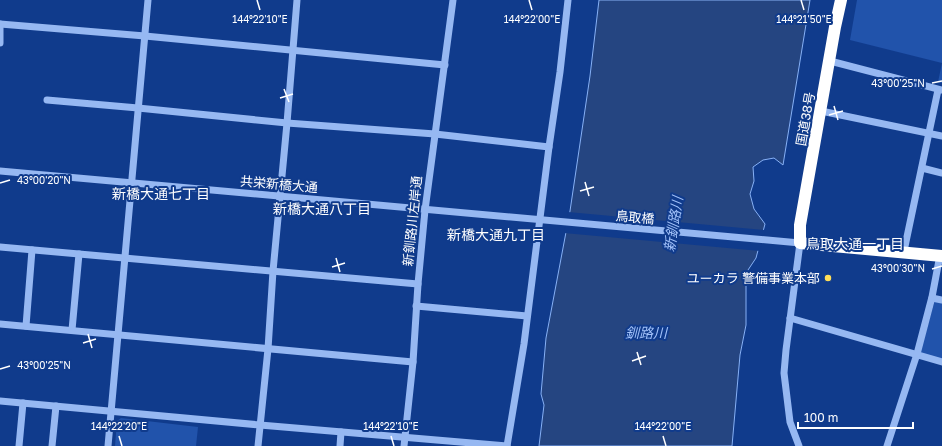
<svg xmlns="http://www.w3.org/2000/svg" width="942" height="446" viewBox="0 0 942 446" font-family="'Golos Text','Noto Sans JP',sans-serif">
	<rect width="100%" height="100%" fill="#103b8c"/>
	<g fill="#2153ab">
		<path d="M857,0H942V83L938,82L942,63L850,40Z"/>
		<path d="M935,300L942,301V360L920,353Z"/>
		<path d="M121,418L198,427L196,446H115L117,421Z"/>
	</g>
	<path fill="#254581" stroke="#87b1f6" d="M599,0H810L783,165L774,158L763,160L753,167L754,181L750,194L754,209L765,224L756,258L746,273V325L740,355L732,446H539L544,405L541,394L546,338L570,211L590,76Z"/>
	<path fill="#103b8c" d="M568,212L765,230L760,251L564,233Z"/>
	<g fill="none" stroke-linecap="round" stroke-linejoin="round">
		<g stroke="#96b8f2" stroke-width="7">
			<path d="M0,24L145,36L445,65"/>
			<path d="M0,43V24"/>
			<path d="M830,61L942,90"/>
			<path d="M47,100L138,108L287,123L435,134L549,147"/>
			<path d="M821,111L942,136"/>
			<path d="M922,168L942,173"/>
			<path d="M0,171L800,243L786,350L784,373L790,422L799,446"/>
			<path d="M0,247L418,284"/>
			<path d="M904,251L938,90"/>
			<path d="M932,298L942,300"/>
			<path d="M416,306L527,316"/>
			<path d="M790,318L942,362"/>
			<path d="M0,324L413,362"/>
			<path d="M26,326L32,250"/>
			<path d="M72,330L79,254"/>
			<path d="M0,401L260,425L507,446"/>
			<path d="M19,446L23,403"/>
			<path d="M52,446L56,406"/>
			<path d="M108,446L148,0"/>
			<path d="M258,446L268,349L273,271L287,123L297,0"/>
			<path d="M340,446L341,432"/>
			<path d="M404,446L413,362L418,284L425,210L453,0"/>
			<path d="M507,446L524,344L549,147L560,72L568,0"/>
			<path d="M887,446L917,354L932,297L940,255"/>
		</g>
		<path stroke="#fff" stroke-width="12" d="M841,0L835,27L800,225V243L942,256"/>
	</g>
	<path fill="none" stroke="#fff" stroke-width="1.5" d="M257,0L260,10M529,0L532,10M801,0L804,10M932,83L942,81M284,89L289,102M280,98L293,94M834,106L838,120M829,115L843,111M585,182L589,196M0,183L10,180M580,191L594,187M336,258L340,272M332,267L345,263M932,269L942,266M88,334L92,348M83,343L96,339M637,352L641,365M632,361L646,356M0,369L10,366M119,436L122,446M391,436L394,446M663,436L666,446"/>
	<circle fill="#ffde58" stroke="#103b8c" stroke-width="1.5" cx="828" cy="278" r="4"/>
	<g text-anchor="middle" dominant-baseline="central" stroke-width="4" stroke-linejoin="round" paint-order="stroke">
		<g font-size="13" fill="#fff" stroke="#103b8c">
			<text transform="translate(805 119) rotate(-80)">国道38号</text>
			<text transform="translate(279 184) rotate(5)">共栄新橋大通</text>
			<text transform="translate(635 217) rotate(5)">鳥取橋</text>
			<text transform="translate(412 221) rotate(-84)">新釧路川左岸通</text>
		</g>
		<g font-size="13" fill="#fff" stroke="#103b8c" text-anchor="end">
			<text x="820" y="278">ユーカラ 警備事業本部</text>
		</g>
		<g font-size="14" fill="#fff" stroke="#103b8c">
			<text x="161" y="193">新橋大通七丁目</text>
			<text x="322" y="208">新橋大通八丁目</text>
			<text x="496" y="234">新橋大通九丁目</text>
			<text x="855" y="243">鳥取大通一丁目</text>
		</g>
		<g font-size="14" font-style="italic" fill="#a2c2fa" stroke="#103b8c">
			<text transform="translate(673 224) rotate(-81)">新釧路川</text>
			<text x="646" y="332">釧路川</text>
		</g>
	</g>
	<g font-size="10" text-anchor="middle" fill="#fff" stroke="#103b8c" stroke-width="4" stroke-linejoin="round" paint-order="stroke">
		<text x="260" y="23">144°22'10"E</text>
		<text x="532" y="23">144°22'00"E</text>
		<text x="804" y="23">144°21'50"E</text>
		<text x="898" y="87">43°00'25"N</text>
		<text x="44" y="184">43°00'20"N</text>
		<text x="898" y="272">43°00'30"N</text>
		<text x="44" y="369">43°00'25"N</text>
		<text x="119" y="430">144°22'20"E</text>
		<text x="391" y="430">144°22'10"E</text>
		<text x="663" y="430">144°22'00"E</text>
	</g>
	<path d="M798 422v6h115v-6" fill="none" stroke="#ffffff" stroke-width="2"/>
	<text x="804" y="422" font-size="12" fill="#ffffff" stroke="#103b8c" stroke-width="3" paint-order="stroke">100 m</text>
</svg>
